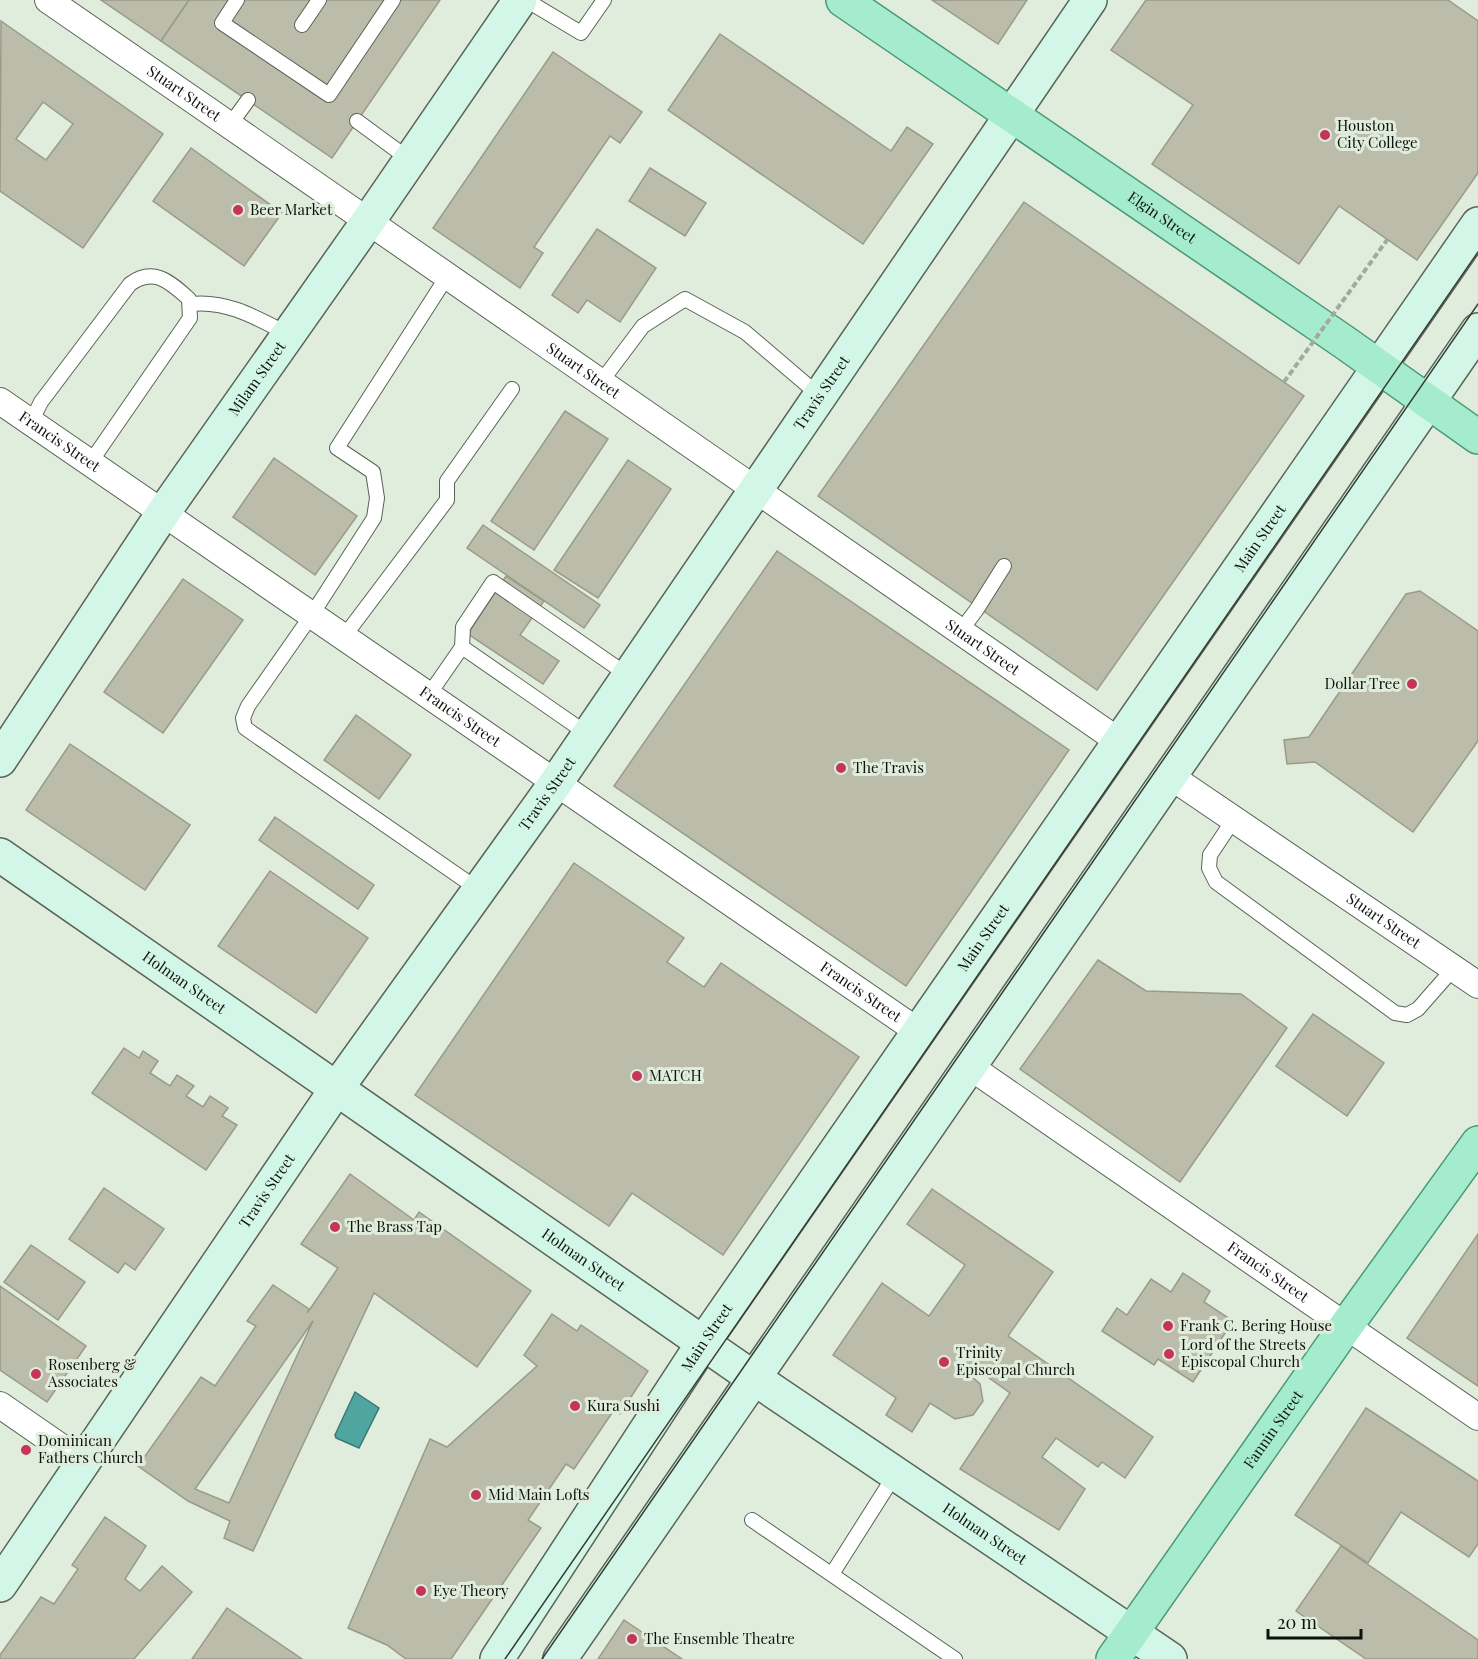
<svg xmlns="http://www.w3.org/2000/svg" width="1478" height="1659" viewBox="0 0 1478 1659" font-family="'Playfair Display',serif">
<rect width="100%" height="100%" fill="#e0eddc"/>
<!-- water -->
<path fill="#4fa59f" stroke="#3c7973" stroke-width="1.5" d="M355,1392L379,1408L359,1448L336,1438L335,1435Z"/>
<!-- building -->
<g fill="#bbbdaa" stroke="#999b89" stroke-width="1.5" fill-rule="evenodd">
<path d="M101,0H189L161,41Z"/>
<path d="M189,0H440L332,158L161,41Z"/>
<path d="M932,0H1027L998,44Z"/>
<path d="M1146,0H1448L1478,21V173L1417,260L1339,206L1299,264L1152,164L1193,105L1111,50Z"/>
<path d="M1,21L163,134L83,248L0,191ZM43,102L73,124L46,160L16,139Z"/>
<path d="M720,34L891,151L907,127L933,144L863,244L668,110Z"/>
<path d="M553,52L642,112L620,143L610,136L534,247L543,253L520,288L433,228Z"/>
<path d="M191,148L282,213L244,266L153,201Z"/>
<path d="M650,168L706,203L685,236L629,201Z"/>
<path d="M1024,202L1304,396L1097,690L818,496Z"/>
<path d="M597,229L656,268L620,322L587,300L578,313L552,295Z"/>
<path d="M565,411L608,439L534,550L491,521Z"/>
<path d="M274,458L357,516L315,575L233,517Z"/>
<path d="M628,460L671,489L598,598L554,570Z"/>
<path d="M483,525L600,605L584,628L467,548Z"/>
<path d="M777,551L1069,750L906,986L614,786Z"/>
<path d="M506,576L544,601L520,635L559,661L543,684L468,634Z"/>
<path d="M183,579L243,620L163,733L104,692Z"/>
<path d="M1420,591L1478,631V741L1413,832L1315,762L1287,764L1284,740L1309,737L1406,594Z"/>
<path d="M356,715L411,755L379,799L324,760Z"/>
<path d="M70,744L190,825L145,890L26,810Z"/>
<path d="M275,817L374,885L358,909L259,840Z"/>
<path d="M574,863L684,938L667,962L704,987L721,963L859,1057L723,1255L632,1193L609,1226L415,1095Z"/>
<path d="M270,871L368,938L316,1013L218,946Z"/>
<path d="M1098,960L1146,991L1241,994L1287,1028L1180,1182L1020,1069Z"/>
<path d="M1313,1014L1384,1063L1347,1116L1276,1066Z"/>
<path d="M124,1048L139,1058L143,1051L158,1061L150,1073L170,1086L177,1075L194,1086L186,1096L203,1107L210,1096L228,1108L222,1116L237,1125L206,1170L92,1093Z"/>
<path d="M350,1174L414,1220L419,1212L531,1291L477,1367L374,1293L253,1551L224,1538L230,1521L188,1501L138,1466L201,1377L215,1386L256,1326L247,1321L273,1285L309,1309L307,1313L310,1309L338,1268L301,1244ZM313,1321L229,1503L195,1489Z"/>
<path d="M104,1188L164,1229L135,1270L125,1263L118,1273L69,1239Z"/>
<path d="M932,1189L1053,1272L1008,1336L1153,1437L1125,1478L1102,1462L1098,1467L1056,1438L1042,1457L1085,1489L1059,1530L960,1469L1010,1393L975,1368L970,1375L980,1384L983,1401L973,1415L955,1419L930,1403L912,1432L886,1415L896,1398L833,1355L882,1283L929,1316L965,1265L907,1224Z"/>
<path d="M1478,1234V1386L1407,1338Z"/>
<path d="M31,1245L85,1282L58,1320L4,1282Z"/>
<path d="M1183,1273L1210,1291L1204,1302L1233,1321L1193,1382L1158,1359L1154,1365L1102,1331L1117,1308L1127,1315L1151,1279L1171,1292Z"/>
<path d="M0,1286L86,1346L47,1402L0,1370Z"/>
<path d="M552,1314L577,1331L581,1325L648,1371L620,1414L614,1410L574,1469L566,1464L528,1520L541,1528L451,1659H406L387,1645L348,1628L430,1439L447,1447L537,1366L524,1355Z"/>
<path d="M1366,1408L1478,1481V1544L1469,1557L1401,1512L1368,1563L1295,1515Z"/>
<path d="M105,1517L146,1546L125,1579L140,1591L162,1566L192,1592L134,1659H0V1655L41,1597L54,1604L78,1569L72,1565Z"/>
<path d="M1341,1546L1478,1640V1659H1366L1296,1611Z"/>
<path d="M227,1608L302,1659H192Z"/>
<path d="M624,1620L682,1659H598Z"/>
</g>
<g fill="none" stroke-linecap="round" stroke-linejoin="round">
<!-- lane casing -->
<g stroke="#596456" stroke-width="16">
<g id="lane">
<path d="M237,0L222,23L329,95L393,0"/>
<path d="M526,0L581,33L604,0"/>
<path d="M302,25L319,0"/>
<path d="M357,121L410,160"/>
<path d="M230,125L248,100"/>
<path d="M448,275L337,448L373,472L377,498L374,518L311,616L248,706L243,718L245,728L479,890"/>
<path d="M191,304C227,300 257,318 288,334"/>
<path d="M601,382L643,326L685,299L745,332L820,396"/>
<path d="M31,422L41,402L130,284C154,266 171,283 189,299L190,318L90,463"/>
<path d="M960,632L977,609L1004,566"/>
<path d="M343,638L447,500V481L512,389"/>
<path d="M462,647L463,627L493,582L629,676"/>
<path d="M428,696L462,647L589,735"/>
<path d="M1234,819L1210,855L1209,868L1216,882L1395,1013L1407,1015L1418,1009L1454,968"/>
<path d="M752,1520L955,1659"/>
<path d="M832,1574L896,1473"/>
</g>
</g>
<!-- street casing -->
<g stroke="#596456" stroke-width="28">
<g id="street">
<path id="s1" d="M48,0C406,246 761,496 1120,742"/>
<path id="s2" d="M0,401L919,1032"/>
<path id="s3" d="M1170,776L1478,985"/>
<path id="s4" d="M969,1066L1478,1417"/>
<path d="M0,1405L84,1463"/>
</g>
</g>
<!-- secondary casing -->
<g stroke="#596456" stroke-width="36">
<g id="secondary">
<path id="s5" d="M0,760L163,513L369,220L520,0"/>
<path id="s6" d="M0,855L742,1370L1170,1659"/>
<path id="s7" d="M0,1585L337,1088L555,784L1090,0"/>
<path id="s8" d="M497,1659L703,1343L1478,224"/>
<path d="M560,1659L1478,330"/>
</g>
</g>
<!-- primary casing -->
<g stroke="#499876" stroke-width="36">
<g id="primary">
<path id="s9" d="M843,0L1344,342L1478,437"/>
<path id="s10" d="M1113,1659L1346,1326L1478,1143"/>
</g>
</g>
<!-- lane -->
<use href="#lane" stroke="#fff" stroke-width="14"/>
<!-- street -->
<use href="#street" stroke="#fff" stroke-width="26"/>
<!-- secondary -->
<use href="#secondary" stroke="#d2f6e7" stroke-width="33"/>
<!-- primary -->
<use href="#primary" stroke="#a5ecce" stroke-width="33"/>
<!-- tram -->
<g stroke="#373d35" stroke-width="1.5">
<path d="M505,1659L1478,252"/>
<path d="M542,1659L1478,304"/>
</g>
<!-- path-bridge -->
<path stroke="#a0aa9d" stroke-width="4" stroke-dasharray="6 3" stroke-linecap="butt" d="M1284,382L1387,240"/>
</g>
<!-- markers -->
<g fill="#c5355a" stroke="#e0eddc" stroke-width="2">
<circle cx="1325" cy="135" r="6"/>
<circle cx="238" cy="210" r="6"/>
<circle cx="1412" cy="684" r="6"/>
<circle cx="841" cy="768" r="6"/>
<circle cx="637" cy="1076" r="6"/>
<circle cx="335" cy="1227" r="6"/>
<circle cx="1168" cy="1326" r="6"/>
<circle cx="1169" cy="1354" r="6"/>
<circle cx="944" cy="1362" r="6"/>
<circle cx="36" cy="1374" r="6"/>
<circle cx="575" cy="1406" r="6"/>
<circle cx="26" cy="1450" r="6"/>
<circle cx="476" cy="1495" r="6"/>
<circle cx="421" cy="1591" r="6"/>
<circle cx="632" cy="1639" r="6"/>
</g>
<g text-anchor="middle" stroke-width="6" stroke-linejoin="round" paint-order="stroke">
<!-- street labels -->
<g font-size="15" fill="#0e120d" stroke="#e0eddc">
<text dy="5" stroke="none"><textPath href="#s1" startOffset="165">Stuart Street</textPath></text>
<text dy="5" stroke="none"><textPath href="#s9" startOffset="386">Elgin Street</textPath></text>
<text dy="5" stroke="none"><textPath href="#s1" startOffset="651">Stuart Street</textPath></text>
<text dy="5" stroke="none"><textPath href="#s5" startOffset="460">Milam Street</textPath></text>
<text dy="5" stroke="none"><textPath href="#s7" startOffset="1448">Travis Street</textPath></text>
<text dy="5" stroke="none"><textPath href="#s2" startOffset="72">Francis Street</textPath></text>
<text dy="5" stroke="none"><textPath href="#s8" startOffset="1356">Main Street</textPath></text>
<text dy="5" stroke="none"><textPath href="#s1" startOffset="1137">Stuart Street</textPath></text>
<text dy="5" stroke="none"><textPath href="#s2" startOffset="558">Francis Street</textPath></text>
<text dy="5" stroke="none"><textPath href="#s7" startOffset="962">Travis Street</textPath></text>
<text dy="5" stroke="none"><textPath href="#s3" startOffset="258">Stuart Street</textPath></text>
<text dy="5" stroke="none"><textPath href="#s8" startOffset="870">Main Street</textPath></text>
<text dy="5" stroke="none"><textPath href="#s6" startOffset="224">Holman Street</textPath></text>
<text dy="5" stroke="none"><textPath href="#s2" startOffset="1044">Francis Street</textPath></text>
<text dy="5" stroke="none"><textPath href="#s7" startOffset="476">Travis Street</textPath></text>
<text dy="5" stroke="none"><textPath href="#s6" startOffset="710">Holman Street</textPath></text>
<text dy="5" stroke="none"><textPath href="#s4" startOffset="363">Francis Street</textPath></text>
<text dy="5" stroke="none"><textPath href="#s8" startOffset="384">Main Street</textPath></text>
<text dy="5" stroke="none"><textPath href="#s10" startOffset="280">Fannin Street</textPath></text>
<text dy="5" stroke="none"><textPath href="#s6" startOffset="1196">Holman Street</textPath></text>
</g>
<!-- poi labels -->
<g font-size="15" fill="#0e120d" stroke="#e0eddc" text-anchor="start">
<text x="1337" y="131">Houston<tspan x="1337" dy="17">City College</tspan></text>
<text x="250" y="215">Beer Market</text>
<text x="1400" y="689" text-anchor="end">Dollar Tree</text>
<text x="853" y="773">The Travis</text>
<text x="649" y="1081">MATCH</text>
<text x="347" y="1232">The Brass Tap</text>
<text x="1180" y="1331">Frank C. Bering House</text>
<text x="1181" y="1350">Lord of the Streets<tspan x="1181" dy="17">Episcopal Church</tspan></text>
<text x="956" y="1358">Trinity<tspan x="956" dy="17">Episcopal Church</tspan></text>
<text x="48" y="1370">Rosenberg &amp;<tspan x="48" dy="17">Associates</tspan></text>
<text x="587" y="1411">Kura Sushi</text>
<text x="38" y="1446">Dominican<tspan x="38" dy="17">Fathers Church</tspan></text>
<text x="488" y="1500">Mid Main Lofts</text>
<text x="433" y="1596">Eye Theory</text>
<text x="644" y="1644">The Ensemble Theatre</text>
</g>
</g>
<!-- scale -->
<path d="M1268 1629v9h93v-9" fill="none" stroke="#0e120d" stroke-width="3"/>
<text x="1277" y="1629" font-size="18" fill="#0e120d" stroke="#e0eddc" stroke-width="4.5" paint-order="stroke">20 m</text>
</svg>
